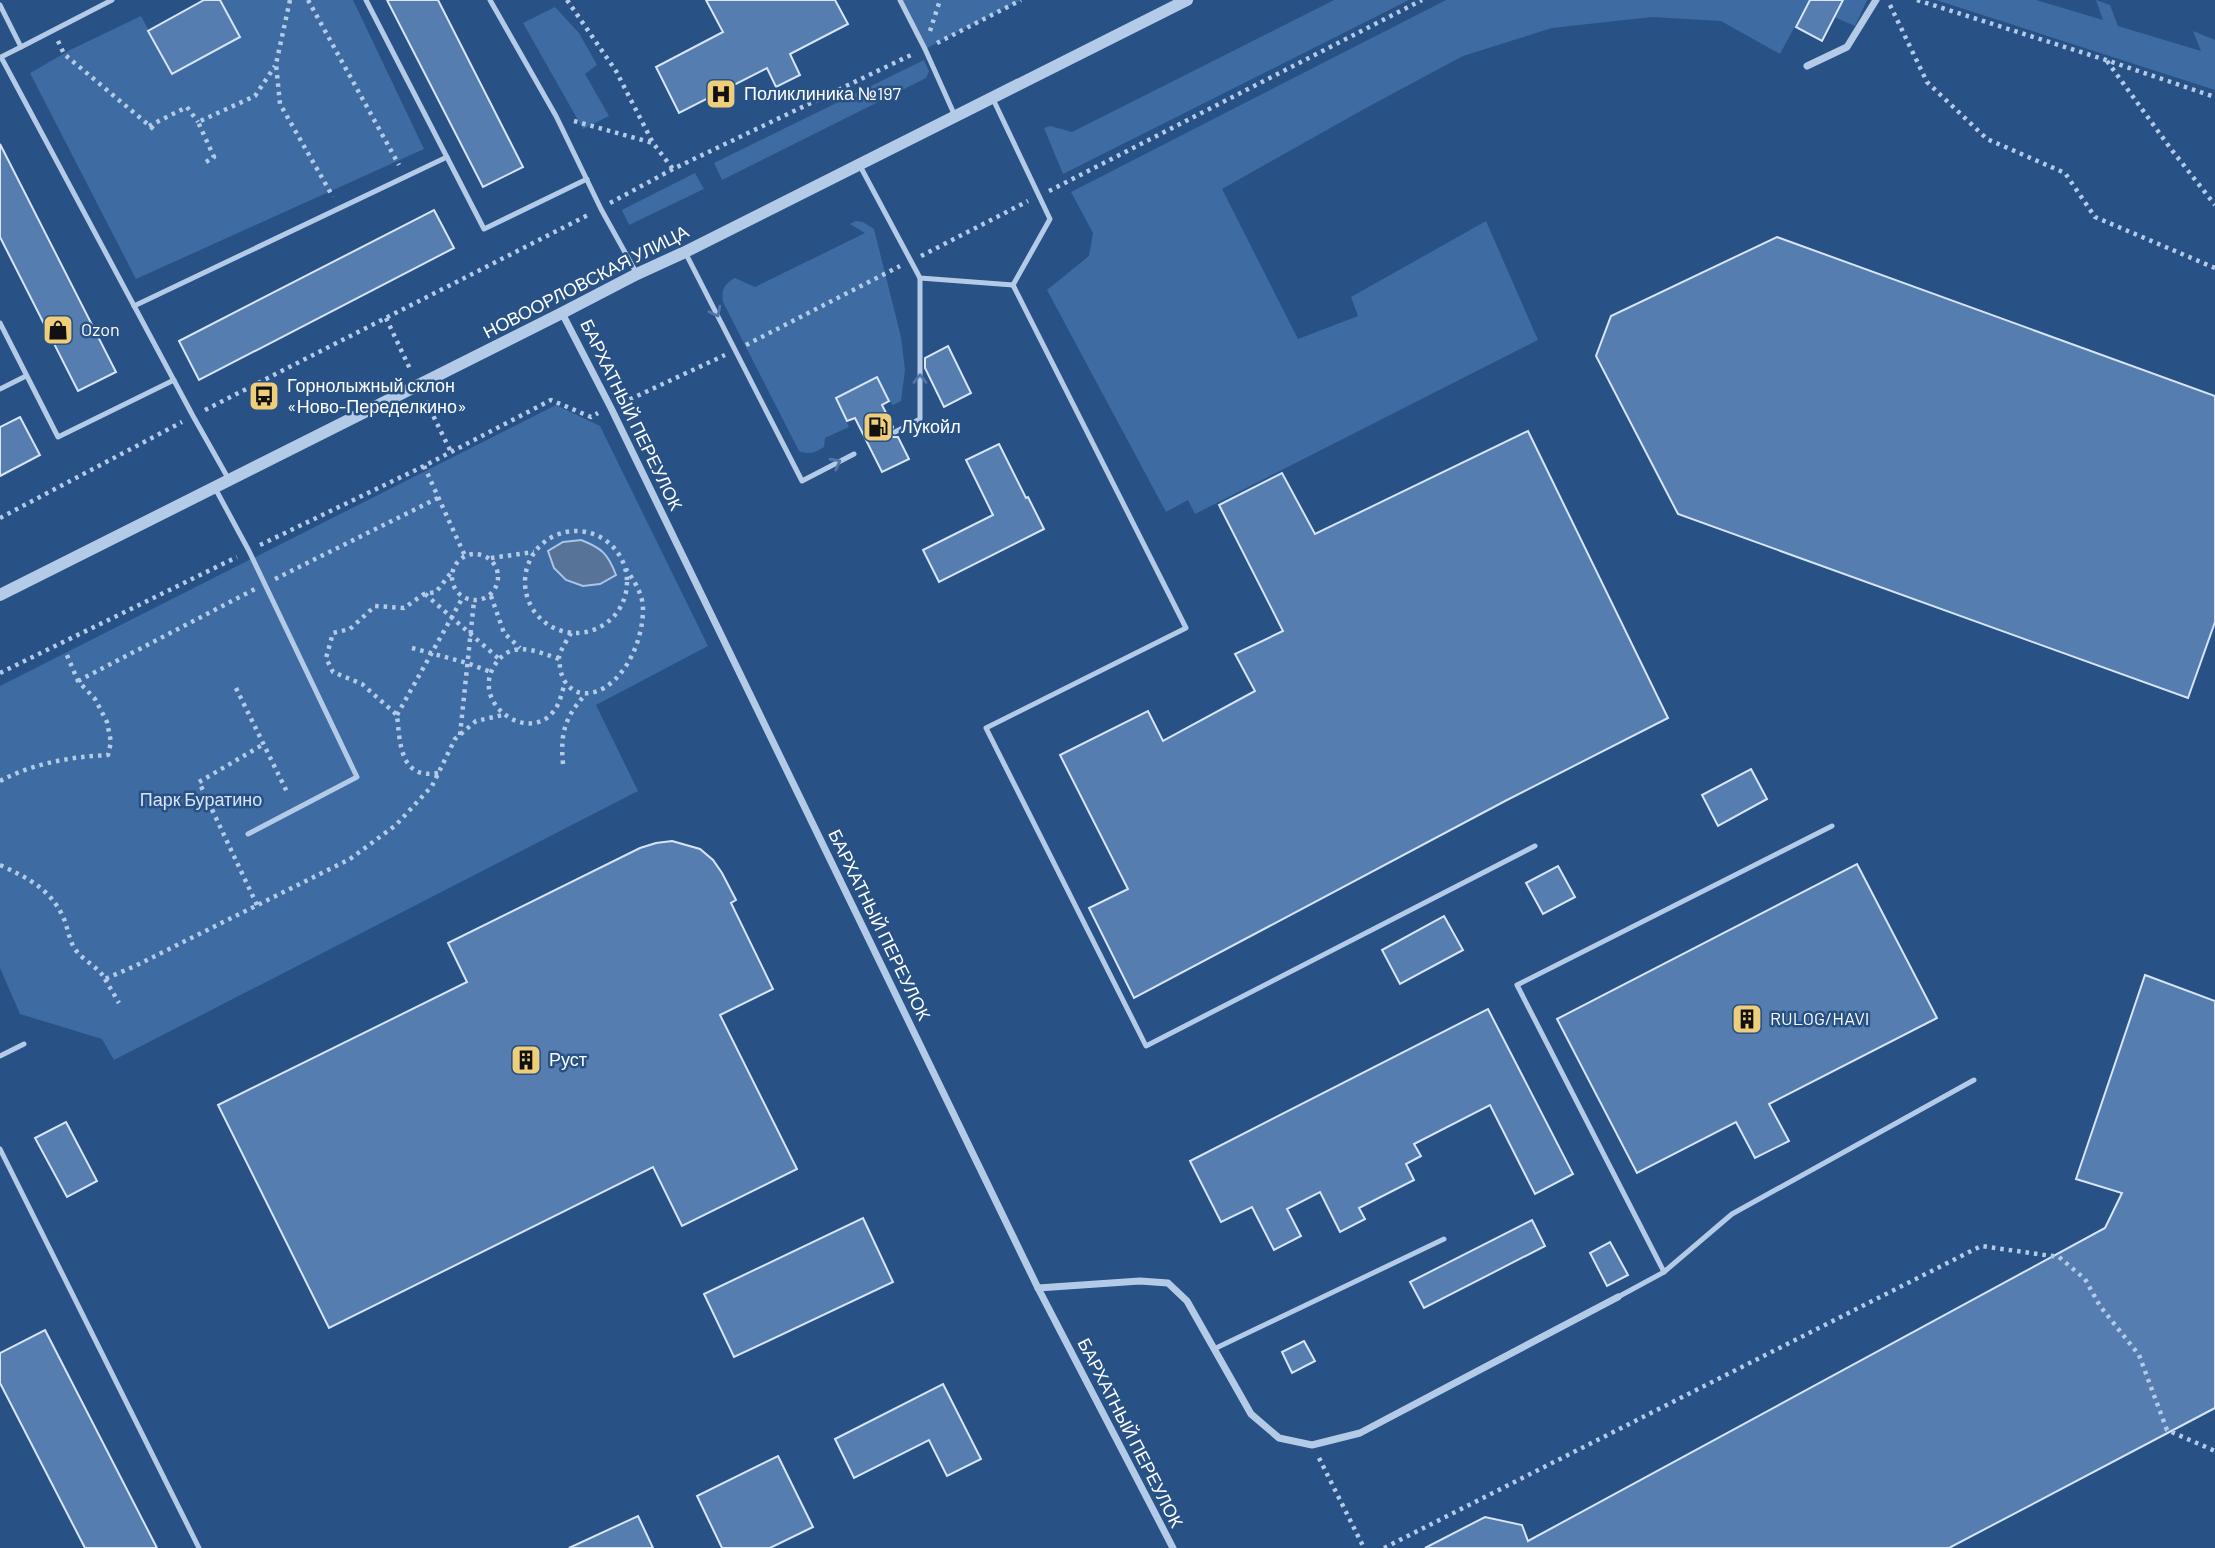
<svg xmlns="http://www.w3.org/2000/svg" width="2215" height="1548" viewBox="0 0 2215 1548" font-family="Barlow,sans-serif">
<rect width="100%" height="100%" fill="#285186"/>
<!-- green -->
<g fill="#3d6ba2">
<path d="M220,0H353L424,149L136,279L30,73L70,50L141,16L172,74L240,37Z"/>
<path d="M900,0H1021L925,49Z"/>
<path d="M1334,0H1409L1063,174L1044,128L1050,126L1072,132Z"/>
<path d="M1446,0H1809L1780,54L1721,21L1652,17L1552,28L1463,56L1364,109L1222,189L1298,339L1358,316L1351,297L1486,221L1538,340L1195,514L1188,500L1166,512L1047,290L1089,256L1093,233L1071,192Z"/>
<path d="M1833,0H1867L1855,26L1834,17L1841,4Z"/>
<path d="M1936,0H2036L2103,20L2096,0L2110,5L2118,26L2201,51L2193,31L2215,40V90Z"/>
<path d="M555,7L579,33L597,65L585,74L609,116L583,129L523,23Z"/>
<path d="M924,60L929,71L926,78L722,180L714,163Z"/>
<path d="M695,173L704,189L629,225L622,210Z"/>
<path d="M856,221L863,222L874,229L901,337L905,370L901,401L893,405L889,401L877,378L836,397L849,427L825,438L824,447C815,453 809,455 799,451L723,302C721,290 724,284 735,278L755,287L865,233L850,224Z"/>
<path d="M556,405L600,426L708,646L596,705L638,791L114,1060L102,1039L20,1014L0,968V686Z"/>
</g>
<!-- water -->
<path fill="#577398" stroke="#a9c6e8" stroke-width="2" d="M581,540C602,548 608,554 616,575L600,584L583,586L566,580L554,568L548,551L563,542Z"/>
<!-- building -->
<g fill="#557daf" stroke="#d7e5f6" stroke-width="2">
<path d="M204,0H220L240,37L172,74L148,31Z"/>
<path d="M387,0H438L523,167L483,187Z"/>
<path d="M706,0H835L848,24L790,54L800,75L776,87L767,68L679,113L656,67L723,32Z"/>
<path d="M1810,0H1843L1822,41L1796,27Z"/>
<path d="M0,144L116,372L78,391L0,237Z"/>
<path d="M434,210L454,248L199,380L179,341Z"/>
<path d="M1777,237L2215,396V622L2188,698L1678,514L1596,356L1611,316Z"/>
<path d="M948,346L971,393L944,407L925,368V358Z"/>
<path d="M877,377L889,401L882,405L893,427L890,434L893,437H898L909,459L882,472L855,418L847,421L836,398Z"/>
<path d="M20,417L40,455L0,476V427Z"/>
<path d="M1528,431L1668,718L1507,800L1134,998L1089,908L1128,889L1060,755L1148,711L1163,741L1255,691L1235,654L1283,631L1219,505L1282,473L1315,534Z"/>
<path d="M999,444L1026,498L1028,497L1044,529L939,582L923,550L993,515L966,460Z"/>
<path d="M1751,769L1767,799L1718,826L1702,795Z"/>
<path d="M672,841L700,849L713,860L722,873L736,900L731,903L773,989L720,1015L797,1169L682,1226L653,1167L329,1328L218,1105L467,982L448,943L640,848L656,843Z"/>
<path d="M1857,864L1937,1018L1769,1104L1789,1141L1755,1158L1736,1122L1637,1173L1557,1019Z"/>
<path d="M1558,866L1575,897L1543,914L1526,883Z"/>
<path d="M1444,916L1463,950L1400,984L1382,950Z"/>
<path d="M2145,975L2215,1001V1408L1949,1548H1425L1485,1517L1522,1525L1528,1541L2105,1228L2122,1193L2076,1179Z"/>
<path d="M1488,1009L1573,1174L1535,1194L1490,1105L1414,1144L1421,1156L1406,1164L1414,1180L1359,1208L1365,1219L1340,1232L1320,1192L1287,1209L1301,1236L1274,1250L1252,1207L1221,1222L1190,1161Z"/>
<path d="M66,1122L97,1181L67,1197L35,1138Z"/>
<path d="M863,1218L893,1282L734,1357L704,1294Z"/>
<path d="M1532,1220L1545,1246L1424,1308L1410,1282Z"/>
<path d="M1610,1242L1628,1275L1607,1286L1590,1253Z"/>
<path d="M45,1330L157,1548H85L0,1383V1353Z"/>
<path d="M1304,1341L1315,1361L1292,1373L1282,1352Z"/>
<path d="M943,1384L981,1459L947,1476L929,1440L854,1478L835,1439Z"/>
<path d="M778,1456L813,1527L770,1548H722L697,1496Z"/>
<path d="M638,1516L653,1548H569Z"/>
</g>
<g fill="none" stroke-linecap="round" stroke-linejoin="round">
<!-- path -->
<g stroke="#b4cbe8" stroke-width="4.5" stroke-dasharray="3.5 5" stroke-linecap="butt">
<path d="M290,0L276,64L280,104L333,197"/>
<path d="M308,0L399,165"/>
<path d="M567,0L616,71L653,143"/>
<path d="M1917,0L2106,60L2215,97"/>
<path d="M1890,5L1927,82L1987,139L2065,173L2095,217L2215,268"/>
<path d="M930,31L940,0"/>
<path d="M58,41L64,54L157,132"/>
<path d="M937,43L1021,0"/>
<path d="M2107,61L2171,149L2215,205"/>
<path d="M574,121L653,143L673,169"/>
<path d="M149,126L187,107L198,122"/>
<path d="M206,162L214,157L198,122L255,96L275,66"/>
<path d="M1049,191L1422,0"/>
<path d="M610,203L673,169L913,54"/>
<path d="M921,256L1028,201"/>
<path d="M386,318L411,371"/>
<path d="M746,345L900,266"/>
<path d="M426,401L451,452"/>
<path d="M622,403L725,355"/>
<path d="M205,410L590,214"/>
<path d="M424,466L465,556"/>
<path d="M0,518L182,422"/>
<circle cx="576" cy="582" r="51"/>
<path d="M260,545L424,466L551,400L591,417L598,413"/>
<circle cx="475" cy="577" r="23"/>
<path d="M491,558L534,552"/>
<path d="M275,579L438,498"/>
<path d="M425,594L498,658"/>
<path d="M491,596L504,633L520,648"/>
<path d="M571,633C567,640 561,649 559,657C559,660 560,665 560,668C564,691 583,700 604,688C629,673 643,637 643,609C643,594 634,581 626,569"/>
<path d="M412,648L467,663L491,672"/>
<path d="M559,659C534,650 509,639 493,668C473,705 528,743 553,712C560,704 562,692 565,682"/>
<path d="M0,673L237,557"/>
<path d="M78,681L255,589"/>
<path d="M236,688L288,794"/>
<path d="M397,715L463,597"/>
<path d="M460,735L474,601"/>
<path d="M563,764C560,733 565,717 585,695"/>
<path d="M438,773C400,780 400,743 397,715L362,684L333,672L326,658L333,633L350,629L375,606L404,608L424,594L436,592L453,570"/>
<path d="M0,781C34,763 70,757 108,755L111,742L107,722L95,699L78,681L66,653"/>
<path d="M0,865C28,878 51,889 64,919C68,929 69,940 75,949C84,962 98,966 105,979L135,966L350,859L396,825L432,786L455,739L476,721L503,715"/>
<path d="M257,905L199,782L264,744"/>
<path d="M105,979L119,1003"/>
<path d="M1319,1458L1364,1548"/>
<path d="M1384,1548L1981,1246L2059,1257L2085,1279L2100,1306L2139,1355L2167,1430L2215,1451"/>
</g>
<!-- service -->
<g stroke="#b4cbe8" stroke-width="5">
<path d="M366,0L484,229L587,179"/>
<path d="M490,0L556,116L601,209L637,274"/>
<path d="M900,0L925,49L955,116"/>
<path d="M0,5L21,47L1,57L193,416L228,478"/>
<path d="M21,47L112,0"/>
<path d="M859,164L920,278L1013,285L1050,219L992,97"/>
<path d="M685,252L802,481L854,454"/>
<path d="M1013,285L1186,628L986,728L1146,1046L1535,846"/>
<path d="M134,306L447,157"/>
<path d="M0,323L58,437L174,380"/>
<path d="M0,389L26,376"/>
<path d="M895,432L920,419V278"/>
<path d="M215,488L249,551L357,777L248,834"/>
<path d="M0,1056L24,1044"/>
<path d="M0,1149L199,1548"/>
<path d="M1664,1272L1517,985L1832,826"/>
<path d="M1618,1297L1664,1272L1732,1214L1974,1080"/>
<path d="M1214,1349L1444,1239"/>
</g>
<!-- minor -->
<g stroke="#b4cbe8" stroke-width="7">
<path d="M1807,66L1847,47L1876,0"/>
<path d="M562,313L611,408L1038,1288L1173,1548"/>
<path d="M1038,1288L1140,1281L1168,1283L1187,1301L1251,1414L1279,1438L1312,1445L1360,1433L1618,1297"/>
</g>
<!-- tertiary -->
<path stroke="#b4cbe8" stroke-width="12" d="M0,595L562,313L637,274L685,252L1187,0"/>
</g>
<!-- one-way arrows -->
<defs><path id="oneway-chevron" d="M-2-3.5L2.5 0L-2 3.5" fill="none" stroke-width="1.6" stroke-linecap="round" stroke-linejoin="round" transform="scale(1.75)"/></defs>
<g stroke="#5276a3">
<use href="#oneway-chevron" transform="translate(716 312) rotate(63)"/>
<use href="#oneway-chevron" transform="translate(920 379) rotate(-90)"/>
<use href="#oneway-chevron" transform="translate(836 463) rotate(-28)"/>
</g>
<!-- icons -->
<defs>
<g id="hospital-square" transform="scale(1.575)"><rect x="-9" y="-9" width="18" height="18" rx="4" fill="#efce7a" stroke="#285186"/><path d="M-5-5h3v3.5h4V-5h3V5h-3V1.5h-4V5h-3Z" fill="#111"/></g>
<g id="shop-square" transform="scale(1.575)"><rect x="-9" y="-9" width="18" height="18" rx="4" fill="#efce7a" stroke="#285186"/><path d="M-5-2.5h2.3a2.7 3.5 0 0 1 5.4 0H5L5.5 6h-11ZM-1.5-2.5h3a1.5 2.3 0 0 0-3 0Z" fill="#111"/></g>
<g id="bus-square" transform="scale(1.575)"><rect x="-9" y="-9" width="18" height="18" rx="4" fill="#efce7a" stroke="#285186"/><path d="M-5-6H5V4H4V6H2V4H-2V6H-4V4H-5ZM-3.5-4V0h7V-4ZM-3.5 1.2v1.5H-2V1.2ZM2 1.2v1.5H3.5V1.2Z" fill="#111"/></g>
<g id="fuel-square" transform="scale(1.575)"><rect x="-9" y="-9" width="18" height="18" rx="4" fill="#efce7a" stroke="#285186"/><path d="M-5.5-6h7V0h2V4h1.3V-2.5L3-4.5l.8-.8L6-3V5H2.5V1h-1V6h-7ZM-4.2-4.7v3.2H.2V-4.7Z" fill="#111"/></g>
<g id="building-square" transform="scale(1.575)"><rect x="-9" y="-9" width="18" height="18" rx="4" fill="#efce7a" stroke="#285186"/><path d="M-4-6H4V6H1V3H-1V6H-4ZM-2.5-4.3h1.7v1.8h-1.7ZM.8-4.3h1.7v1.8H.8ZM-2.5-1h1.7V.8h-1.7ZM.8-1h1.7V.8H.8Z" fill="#111"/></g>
</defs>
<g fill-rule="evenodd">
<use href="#hospital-square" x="721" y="94"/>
<use href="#shop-square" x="58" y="330"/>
<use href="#bus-square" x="264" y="396"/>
<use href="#fuel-square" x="878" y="427"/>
<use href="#building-square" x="1747" y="1019"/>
<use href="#building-square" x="526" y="1060"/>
</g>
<g text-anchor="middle" stroke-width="5" stroke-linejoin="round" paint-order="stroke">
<!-- poi labels -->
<g font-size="18" fill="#fff" stroke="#285186" text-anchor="start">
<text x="744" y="100">Поликлиника №197</text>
<text x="81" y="336">Ozon</text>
<text x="287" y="392">Горнолыжный склон<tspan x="287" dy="21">«Ново-Переделкино»</tspan></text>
<text x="901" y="433">Лукойл</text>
<text x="1770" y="1025">RULOG/HAVI</text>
<text x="549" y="1066">Руст</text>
</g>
<!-- street labels -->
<g font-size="18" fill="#fff" stroke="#285186">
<text transform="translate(586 282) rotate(-27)" y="6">НОВООРЛОВСКАЯ УЛИЦА</text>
<text transform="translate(631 415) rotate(64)" y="6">БАРХАТНЫЙ ПЕРЕУЛОК</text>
<text transform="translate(879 925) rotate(64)" y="6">БАРХАТНЫЙ ПЕРЕУЛОК</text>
<text transform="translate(1130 1433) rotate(63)" y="6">БАРХАТНЫЙ ПЕРЕУЛОК</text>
</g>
<!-- park labels -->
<g font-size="18" fill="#d7e5f6" stroke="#285186">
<text x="201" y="806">Парк Буратино</text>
</g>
</g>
</svg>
